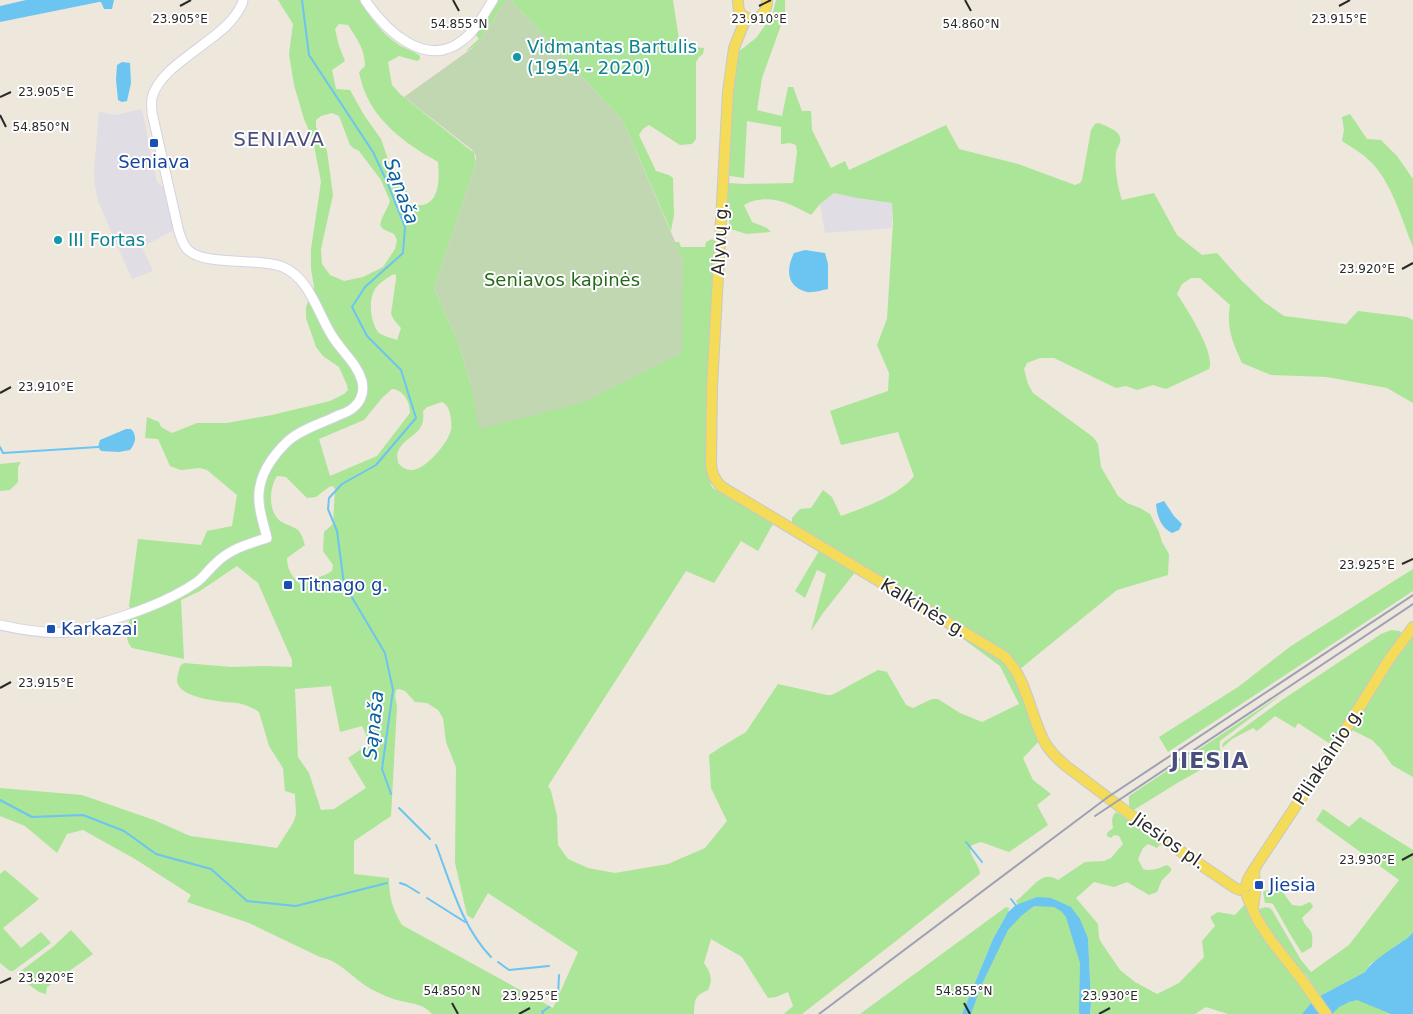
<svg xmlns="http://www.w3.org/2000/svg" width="1413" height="1014" viewBox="0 0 1413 1014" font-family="'DejaVu Sans',sans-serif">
<rect width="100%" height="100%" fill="#ede7dc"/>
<!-- industrial -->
<g fill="#e0dde5">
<path d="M142,109L157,182L165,188L174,230L142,247L153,271L132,279L98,201L95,185L94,171L99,112L116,115Z"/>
<path d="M834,193L857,198L892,203V228L825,233L820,204Z"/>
</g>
<!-- green -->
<g fill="#abe597" fill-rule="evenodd">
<path d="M278,0H360C370,17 382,34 399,45C406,49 414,51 420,56V59L417,61L399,56L388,62L392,85L400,94L474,153L476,163L434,288L459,345L471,385L683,260L675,242H679L681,247H705L706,242L712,239L715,241L709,478C712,491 714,488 723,493L773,524L758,551L741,541L714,583L686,571L548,786L551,791L557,816L558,845L568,859L588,868L615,873L668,864L705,848L727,821L711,788L709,755L721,747L746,732L778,684L827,695H832L878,670L887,672L906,705L913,708L932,699H938L960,713L982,722L1019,704L1000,666L947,627L1006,662L1013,670L1040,740L1023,758L1033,780L1051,794L1037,805L1048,825L1009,852L981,842L972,845L970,850C972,858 980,867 980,874L896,941L802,1014H784L793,1006L788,992L776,997L768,998L742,957L711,939L704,963C711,973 713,979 708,990C694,996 695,999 694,1014H432C424,1004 413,1004 401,1001C392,999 383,995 375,991C355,982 342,961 320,957L249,923L187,902L191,895L135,859L83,830L67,834L57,853L25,826L0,816V788L82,795L154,820L190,836L277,848L293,823L296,815L295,794L285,791L283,768L269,746L259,712C253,708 245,704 237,703C224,702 179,699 177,681C177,677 179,670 180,666L184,663L231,667L265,666L292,667V660L258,583L237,566L200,591L181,600L184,659L132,648C122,638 129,621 133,609L130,608L129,606L138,539L201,545L207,531L232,526L237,495L207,470L200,468L181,470L170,466L158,439L145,438L147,417L159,422L161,427L172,433L197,423H227L272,415L330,401L344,394L348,390L347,385L339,367L323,356L316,347L306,318V307L314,287L311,269V249L321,182L313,140L304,119L294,85L289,54L293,24ZM339,24L348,25C357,39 365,49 365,66L359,72C366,108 388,130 418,150C424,155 431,157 438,162C440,183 439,212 410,204L405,185L390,165L381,139L364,115L350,90L336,89L332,70L345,61L339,46L335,29ZM332,113L339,116L350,145L353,148L359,151L381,180L390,201C387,210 382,216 380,225L383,229L394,234L397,240L395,249L383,267L363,277L344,281L330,275L322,264L321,249L333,195L327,151L316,127V120L321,116ZM394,274L396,275V279L391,314L394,320L401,328L397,340C392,338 383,336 379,333C371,324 368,302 374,291C377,284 387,278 394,274ZM392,389C404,390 410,402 410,413L377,456L330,476L319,439L364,420L382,398ZM442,402C449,406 450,412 451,419C451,423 452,427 451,430C448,443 425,471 411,470C405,470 402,467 398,463C398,460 397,457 397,455C401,435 427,437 423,411L427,407ZM277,476L286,477L307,498L316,497L329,487L333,486L335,489L333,524L324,532L323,551L333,565L332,571C322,578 311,578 300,584C292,577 287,569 287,558L305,545C303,540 302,534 298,530C293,526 286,525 280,521C268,511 269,488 277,476ZM331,686L340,732L362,726L370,743L348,758L366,788L334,809L321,810L309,773L298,757L295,689ZM399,689L405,691L415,702L427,703L438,710L443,718L446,742L456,767L455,863L467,915L473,919L488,893L578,952L553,1008L402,925C392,908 389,897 389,878L354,874V841L391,816L397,706L395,696L396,690Z"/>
<path d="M497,0H506L478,44L467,51V50L479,39L476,35Z"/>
<path d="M511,0H673L680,46L704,48L703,54L699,57L696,62V139L692,144L680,145L649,125L643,129L639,135L656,171L669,175L673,178L674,215L671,231L623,121Z"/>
<path d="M776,0H785V14L762,78L757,110L782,116L788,87H793L802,111H811L812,130L831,168L845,161L849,170L946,125L959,149L1018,164L1075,185L1080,183L1082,180L1091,130L1095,124L1099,123C1105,126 1116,129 1119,135C1123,142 1117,146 1116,153C1114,165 1118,189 1122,200L1154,193L1177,235L1202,255L1217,253L1241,280L1264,302L1284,316L1346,324L1358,311L1407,317L1413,320V403L1387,388L1327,377L1271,375L1242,363C1233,343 1226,328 1230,305L1200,278H1191L1182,284L1177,294C1186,308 1216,353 1209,369L1166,389L1153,385L1137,390L1126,386L1116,388L1054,358H1040L1027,363L1024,369L1028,384L1033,393L1093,437L1098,444L1101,467L1118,496L1127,503L1140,508L1150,514L1159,532L1162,542L1169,554L1168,575L1117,590L1020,669L794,525L792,522V518L800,509L811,508L823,490L832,497L841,516C863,508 900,495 914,476L898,432L841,445L830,411L888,391L889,373L877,345L887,319L893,223L892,203L857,198L834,193L820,204L811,215C790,203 767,192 744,205L752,222L767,228L771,232L747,234L730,229L727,189L729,183L744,184L793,183L797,152L796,145L790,143L781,144V127L747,121L744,178L730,176L728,174L732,91L738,52L756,38L772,16Z"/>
<path d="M1350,114L1367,139L1381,140L1397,156L1413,179V247C1402,220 1393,187 1374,165C1365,155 1353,148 1342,141L1344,130L1342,117Z"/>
<path d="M21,462L18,467V482L10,490L0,491V464Z"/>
<path d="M819,551L856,571L823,613L811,631L826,574L817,570L805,598L795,591Z"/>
<path d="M1413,569V591L1168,752L1159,737L1238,687L1291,646Z"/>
<path d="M1391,630L1400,631L1402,635L1332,745L1298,723L1295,728L1275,716L1257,731L1253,728L1232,739L1222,748L1223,743L1282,700L1381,634Z"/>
<path d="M1413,633V777L1392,765L1381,749L1372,740L1350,729L1393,659Z"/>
<path d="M1285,692L1220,741C1219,747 1221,753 1220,759L1179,782L1132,811C1128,806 1129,802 1129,796Z"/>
<path d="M1323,809L1349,827L1360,817L1413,850V932L1408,939L1399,943L1386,954L1370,964L1365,972L1320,996L1307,976L1290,958L1259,917L1258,910C1263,907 1268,906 1272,910L1301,960L1311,972L1349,945L1399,880L1316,820Z"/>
<path d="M1116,812L1163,841L1157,848L1148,844L1143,848L1138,859L1143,869C1151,872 1159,868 1167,865L1171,868V871L1162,880L1157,892L1149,895L1127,882L1114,887L1094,882L1076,898L1098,924L1099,938L1101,942L1120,970L1135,982L1157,994L1179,983L1204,957L1202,941L1215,926L1210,917L1218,912L1235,915L1245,904L1262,935L1312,1002L1302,1014H1228L1206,1007L1195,1014H1090L1091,1002L1088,938L1080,919L1037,897L1018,905L1016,901C1025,895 1036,879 1046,877C1050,876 1055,878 1058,880L1085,862L1104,861L1111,858L1123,844L1119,836L1114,835L1111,838L1107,836V833L1113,828C1112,822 1111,816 1116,812Z"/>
<path d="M5,870L39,899L3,928L21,948L41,932L51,943L13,971H10L0,963V874Z"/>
<path d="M1271,889L1282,891L1292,905L1301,906L1310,902L1313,906C1312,910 1305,914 1302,918C1308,933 1314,926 1312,947L1302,953L1290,934L1273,904L1270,903H1265L1263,892Z"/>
<path d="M1034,903L1065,908L1081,935L1083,1014H966L1009,919Z"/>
<path d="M1006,907L1009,908L1008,912L993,939L962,1014H860Z"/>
<path d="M71,930L93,954L47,987L46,994L39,992L18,977L17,974L54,946Z"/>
<path d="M1345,993L1391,1013V1014H1314Z"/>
</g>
<!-- cemetery -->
<path fill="#c1d7b2" d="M506,0H511L623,121L683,260L682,353L582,403L479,429L471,385L459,345L434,288L476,163V156L471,149L404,97L478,44Z"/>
<!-- water -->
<g fill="#6cc4f1">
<path d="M26,0H114L112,9H104L101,2H99L0,22V6Z"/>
<path d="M122,62L130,63L131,83L127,101L122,102L118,100L116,80L117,65Z"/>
<path d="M805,250L825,253L828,264V289C822,290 813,293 807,292C786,287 786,269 794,253Z"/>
<path d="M126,429H131C137,435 136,443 130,450L119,452L101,451L98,447L100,440Z"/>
<path d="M1164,501L1174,516L1182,524L1179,530L1172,533C1161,528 1157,516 1156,504Z"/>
<path d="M1037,897L1051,898L1071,907L1080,919L1088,938L1091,1002L1090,1014H1080L1079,1012L1080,963L1066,917L1061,911L1054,907L1034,906L1021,916L1008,930L981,986L971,1014H962L993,939L1008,912L1016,905Z"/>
<path d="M1413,932V1014H1391L1357,1000L1349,1002L1339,1007L1332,1014H1302L1312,1002L1320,996L1365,972C1372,961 1386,953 1397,945C1405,939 1406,941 1413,932Z"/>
</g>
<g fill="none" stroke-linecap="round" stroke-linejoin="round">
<!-- stream -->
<g stroke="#6cc4f1" stroke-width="2">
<path d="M302,0L309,55L373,152L387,182L405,227L403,253L365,287L352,307L367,336L401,370L416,418L376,465L342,484L329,498L328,509L337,531L344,584L385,653L393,690L382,769L391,794"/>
<path d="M0,447L3,453L98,447"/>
<path d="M0,800L32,817L83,815L124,831L156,854L211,869L247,901L296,906L387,883"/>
<path d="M399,808L430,839"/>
<path d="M966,842L982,862"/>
<path d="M436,845C451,884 462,927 491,957"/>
<path d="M400,883L406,885L419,893"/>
<path d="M427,898L465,922"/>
<path d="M1011,899L1017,907"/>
<path d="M498,962L509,970L549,966"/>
<path d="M558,996L559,975"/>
<path d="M543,1014L542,1012L549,1007"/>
</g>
<!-- secondary casing -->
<g stroke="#d1d3e3" stroke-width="11">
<g id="secondary">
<path d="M365,0C385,30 426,70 463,40C476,30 484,14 493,0"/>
<path d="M0,625C22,630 46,634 69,632C78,632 89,627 98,624C132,614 168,602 197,582C204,577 209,569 216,563C230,549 248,544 267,538C263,521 256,503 260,486C263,469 276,452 288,441C301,429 323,423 339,415C345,413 351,411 355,406C362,400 364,390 362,381C357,363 340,350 331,334C317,311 309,278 283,267C258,257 204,267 187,249C182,243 180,236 178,228L152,113C152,108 151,103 152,98C159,66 214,44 234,17C238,11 242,7 243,0"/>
</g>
</g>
<!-- primary casing -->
<g stroke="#c8c8c8" stroke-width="12">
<g id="primary">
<path d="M738,0C738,4 738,9 740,12C745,21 759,21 764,12C766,9 767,4 767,0"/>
<path d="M746,18L734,48L728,92L712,387L711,462C711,472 714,480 722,487L1004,656C1026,677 1030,713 1043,739C1048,750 1057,758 1066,766L1164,840L1235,888L1240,890"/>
<path d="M1246,886L1248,879L1258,863L1331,753L1388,661L1413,627"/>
<path d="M1247,896L1257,919L1270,939L1302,980L1326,1014"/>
<path d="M1253,909L1255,893L1254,869"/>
</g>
</g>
<!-- secondary -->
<use href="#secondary" stroke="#fff" stroke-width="9"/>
<!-- primary -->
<use href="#primary" stroke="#f4dc59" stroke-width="10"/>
<!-- rail -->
<g stroke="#9ea0b5" stroke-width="2">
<path d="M1095,816L1413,604"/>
<path d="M819,1014L1108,797L1413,595"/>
</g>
</g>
<!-- ticks -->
<path fill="none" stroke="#2a2a2a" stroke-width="2" d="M453,0L459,11M965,0L971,11M180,6L191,0M759,6L771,0M1339,6L1350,0M0,97L11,92M0,115L6,127M1402,269L1413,263M0,393L11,387M1402,564L1413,559M0,688L11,682M1402,860L1413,854M0,983L11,978M452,1003L458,1014M964,1003L970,1014M519,1014L530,1008M1099,1014L1110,1008"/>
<!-- markers -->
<g fill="#0f9aa8" stroke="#fff" stroke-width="2">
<circle cx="517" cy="57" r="5"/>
<circle cx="58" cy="240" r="5"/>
</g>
<g fill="#1a4fb4" stroke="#fff" stroke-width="2">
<rect x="149" y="138" width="10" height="10" rx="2.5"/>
<rect x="283" y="580" width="10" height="10" rx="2.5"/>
<rect x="46" y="624" width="10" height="10" rx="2.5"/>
<rect x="1254" y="880" width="10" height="10" rx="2.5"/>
</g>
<g text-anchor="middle" stroke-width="4" stroke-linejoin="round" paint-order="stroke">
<!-- culture labels -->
<g font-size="18" fill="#0d838f" stroke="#fff" text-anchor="start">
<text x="527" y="53">Vidmantas Bartulis<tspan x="527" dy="21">(1954 - 2020)</tspan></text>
<text x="68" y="246">III Fortas</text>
</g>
<!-- transit labels -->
<g font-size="18" fill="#164399" stroke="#fff" text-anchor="start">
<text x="154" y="168" text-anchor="middle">Seniava</text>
<text x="298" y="591">Titnago g.</text>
<text x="61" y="635">Karkazai</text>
<text x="1269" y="891">Jiesia</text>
</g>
<!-- street labels -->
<g font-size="18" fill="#2a2a2a" stroke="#fff">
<text transform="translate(720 239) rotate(-87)" y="6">Alyvų g.</text>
<text transform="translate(924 608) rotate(31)" y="6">Kalkinės g.</text>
<text transform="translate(1328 756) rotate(-57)" y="6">Piliakalnio g.</text>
<text transform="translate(1169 841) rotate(35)" y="6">Jiesios pl.</text>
</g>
<!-- park labels -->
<g font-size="18" fill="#236918" stroke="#fff">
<text x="562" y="286">Seniavos kapinės</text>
</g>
<!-- water labels -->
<g font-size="19" font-style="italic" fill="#0a609e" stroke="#fff">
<text transform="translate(402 191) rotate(70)" y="7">Sąnaša</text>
<text transform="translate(373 725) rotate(-84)" y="7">Sąnaša</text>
</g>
<!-- quarter labels -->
<g font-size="20" letter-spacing="1" fill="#494e7c" stroke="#fff">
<text x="279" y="146">SENIAVA</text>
</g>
<!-- district labels -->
<g font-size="22" font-weight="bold" letter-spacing="1" fill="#494e7c" stroke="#fff">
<text x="1210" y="768">JIESIA</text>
</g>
</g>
<g font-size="12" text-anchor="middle" fill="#2a2a2a" stroke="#fff" stroke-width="4" stroke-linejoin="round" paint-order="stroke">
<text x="180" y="23">23.905°E</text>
<text x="1339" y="23">23.915°E</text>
<text x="759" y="23">23.910°E</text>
<text x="459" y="28">54.855°N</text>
<text x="971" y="28">54.860°N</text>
<text x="46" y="96">23.905°E</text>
<text x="41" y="131">54.850°N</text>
<text x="1367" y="273">23.920°E</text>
<text x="46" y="391">23.910°E</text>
<text x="1367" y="569">23.925°E</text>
<text x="46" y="687">23.915°E</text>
<text x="1367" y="864">23.930°E</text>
<text x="46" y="982">23.920°E</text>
<text x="452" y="995">54.850°N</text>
<text x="964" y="995">54.855°N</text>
<text x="530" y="1000">23.925°E</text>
<text x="1110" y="1000">23.930°E</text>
</g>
</svg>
